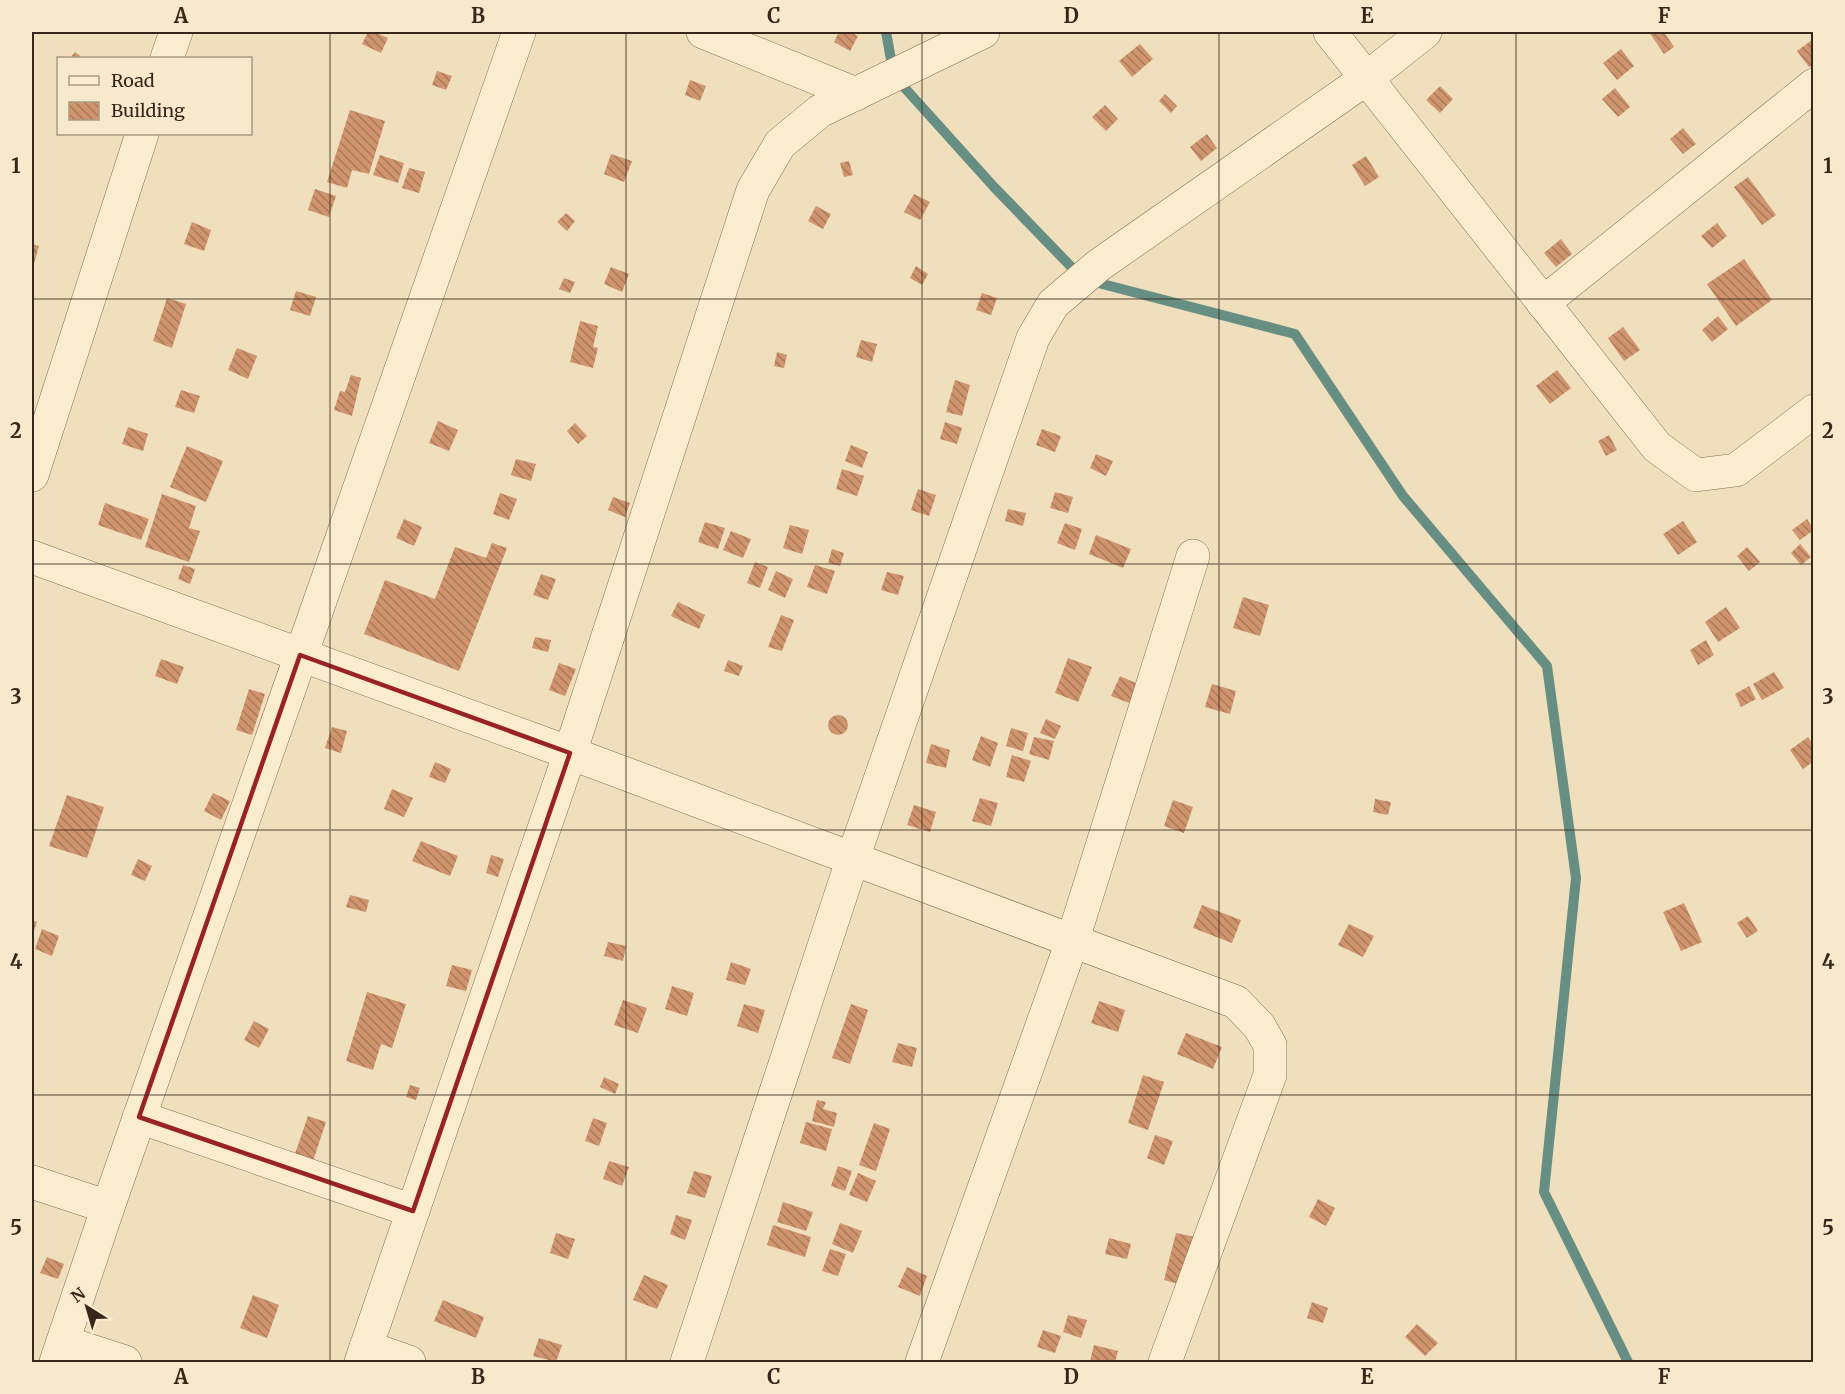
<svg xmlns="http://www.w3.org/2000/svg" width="1845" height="1394" viewBox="0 0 1845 1394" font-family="Merriweather,serif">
<defs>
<pattern id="building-back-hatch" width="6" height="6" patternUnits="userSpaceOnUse" patternTransform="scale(1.5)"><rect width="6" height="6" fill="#d0956f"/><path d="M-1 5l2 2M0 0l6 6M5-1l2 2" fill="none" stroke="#aa7a5a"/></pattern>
</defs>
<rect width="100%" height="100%" fill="#efdfbc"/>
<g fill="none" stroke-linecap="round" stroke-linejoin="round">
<!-- stream -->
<path stroke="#678e83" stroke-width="10" d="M886,32L894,76L994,187L1083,279L1295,334L1403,496L1547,666L1576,878L1544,1192L1628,1362"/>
</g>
<!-- building -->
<g fill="url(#building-back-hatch)">
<path d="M368,32H374L388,38L381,53L362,44Z"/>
<path d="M839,32H850L858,36L850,51L834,42Z"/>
<path d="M1649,32H1664L1674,47L1664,54Z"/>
<path d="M1812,40L1814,43V64L1809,67L1797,51Z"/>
<path d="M1140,44L1153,59L1132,77L1119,61Z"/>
<path d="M1621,49L1634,66L1617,80L1603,63Z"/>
<path d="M75,52L83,58H70Z"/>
<path d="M437,71L452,76L446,90L432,85Z"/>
<path d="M690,80L706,86L700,101L685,95Z"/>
<path d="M1440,86L1453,99L1440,113L1426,100Z"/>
<path d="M1615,88L1630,107L1618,117L1602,99Z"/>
<path d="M1165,94L1177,106L1171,113L1159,101Z"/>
<path d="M1105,105L1118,119L1106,131L1092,117Z"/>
<path d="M350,110L385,121L369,174L352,170L347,188L327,182Z"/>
<path d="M1683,128L1696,144L1683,154L1670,139Z"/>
<path d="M1207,134L1217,148L1201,161L1190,147Z"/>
<path d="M611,154L632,161L624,182L604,174Z"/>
<path d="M380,155L404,163L398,183L373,175Z"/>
<path d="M1366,156L1379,177L1365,186L1352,165Z"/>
<path d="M849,161L853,175L844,177L840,163Z"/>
<path d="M409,168L425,172L419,193L402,188Z"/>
<path d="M1748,177L1776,215L1762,225L1734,187Z"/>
<path d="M315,189L336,196L329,217L308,210Z"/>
<path d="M914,194L930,202L920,220L904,212Z"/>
<path d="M816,206L831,214L823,229L808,221Z"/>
<path d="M566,213L575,221L567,231L557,222Z"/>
<path d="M192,222L211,230L204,251L184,244Z"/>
<path d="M1717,223L1727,236L1712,248L1701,236Z"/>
<path d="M1561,239L1572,254L1556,267L1544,253Z"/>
<path d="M32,244L39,246L32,271Z"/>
<path d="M1744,259L1772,300L1736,326L1707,284Z"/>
<path d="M916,266L928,274L922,285L910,278Z"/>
<path d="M611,267L629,274L622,292L604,284Z"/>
<path d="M564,278L575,282L570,293L559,289Z"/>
<path d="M296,291L316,297L310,316L290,310Z"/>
<path d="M982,293L997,298L991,315L976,310Z"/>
<path d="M167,298L186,304L172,348L153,341Z"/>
<path d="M1718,316L1728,329L1712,342L1702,330Z"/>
<path d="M580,321L598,326L593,347L598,348L593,368L570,362Z"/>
<path d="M1623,327L1640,350L1624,361L1608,338Z"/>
<path d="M861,340L877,344L872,362L856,357Z"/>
<path d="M237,348L257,356L248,379L228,370Z"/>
<path d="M777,352L787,355L784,368L774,366Z"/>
<path d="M1557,370L1571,388L1550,404L1536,386Z"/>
<path d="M351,375L361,378L352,416L334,410L340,391L345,392Z"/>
<path d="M955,380L970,385L962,416L946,412Z"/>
<path d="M181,390L200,396L194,413L175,407Z"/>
<path d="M438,421L458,430L449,451L429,443Z"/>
<path d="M945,422L962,428L957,444L940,439Z"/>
<path d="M575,423L587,436L578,444L567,431Z"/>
<path d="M128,427L148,434L143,451L122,444Z"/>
<path d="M1042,429L1061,436L1055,452L1036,445Z"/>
<path d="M1609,435L1617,450L1606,456L1598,441Z"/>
<path d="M851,445L868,452L862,468L845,461Z"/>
<path d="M187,446L223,461L206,502L170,487Z"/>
<path d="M1096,454L1113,461L1106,476L1090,468Z"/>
<path d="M516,459L536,464L531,481L511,475Z"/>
<path d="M842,469L864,476L857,496L836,489Z"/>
<path d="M918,489L936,495L929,516L911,510Z"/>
<path d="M1055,492L1073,497L1068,513L1050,508Z"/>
<path d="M500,493L517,499L509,520L493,514Z"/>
<path d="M162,494L196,506L189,528L200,531L189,562L145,547Z"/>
<path d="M613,497L630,503L625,517L608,510Z"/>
<path d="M105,503L149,519L141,540L98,525Z"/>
<path d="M1008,509L1026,513L1023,526L1005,521Z"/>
<path d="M404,519L422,527L414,546L396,538Z"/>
<path d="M1807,519L1814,530L1800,540L1792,530Z"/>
<path d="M1683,521L1697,542L1678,555L1663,534Z"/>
<path d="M705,522L725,528L718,549L698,542Z"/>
<path d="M1065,523L1082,529L1075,550L1057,543Z"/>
<path d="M790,525L809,530L802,554L783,548Z"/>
<path d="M731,531L751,539L743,558L723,550Z"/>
<path d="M1096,535L1131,549L1123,568L1089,554Z"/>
<path d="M492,543L507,548L459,671L364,634L385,580L435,599L455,547L486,558Z"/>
<path d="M1800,544L1811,557L1801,565L1791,553Z"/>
<path d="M1747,547L1760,562L1749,571L1737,556Z"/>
<path d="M832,549L844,553L840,566L828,563Z"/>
<path d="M755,562L768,567L760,588L747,583Z"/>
<path d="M183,565L195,569L190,584L178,579Z"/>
<path d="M815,565L835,571L827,594L807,587Z"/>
<path d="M776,571L793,579L785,598L768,590Z"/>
<path d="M887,572L904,576L898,595L881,590Z"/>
<path d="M541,574L556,579L548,600L533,595Z"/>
<path d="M1243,597L1269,605L1260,636L1233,628Z"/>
<path d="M678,602L705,615L699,629L671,616Z"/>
<path d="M1726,607L1740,628L1718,642L1705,622Z"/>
<path d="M781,615L794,620L782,651L768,647Z"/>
<path d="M535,637L551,640L548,652L532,648Z"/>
<path d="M1706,640L1714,655L1698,665L1690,650Z"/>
<path d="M1068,658L1092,667L1078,702L1055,693Z"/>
<path d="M161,659L184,667L177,684L155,676Z"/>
<path d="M728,660L743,666L739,676L724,671Z"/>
<path d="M559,663L576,669L565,696L549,690Z"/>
<path d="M1774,672L1784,688L1762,700L1753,684Z"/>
<path d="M1120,676L1138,684L1129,703L1111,696Z"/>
<path d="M1212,684L1236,691L1230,714L1205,707Z"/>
<path d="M1749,686L1756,699L1741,707L1735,694Z"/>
<path d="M249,689L265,694L252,735L236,730Z"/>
<circle cx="838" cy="725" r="10"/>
<path d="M1046,719L1061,726L1055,739L1040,733Z"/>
<path d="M332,727L347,731L341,753L325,748Z"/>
<path d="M1011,728L1028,733L1023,751L1006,746Z"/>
<path d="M981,736L998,743L990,767L972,760Z"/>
<path d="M1034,737L1054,741L1049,760L1029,754Z"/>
<path d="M1808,737L1814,746V761L1803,769L1790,750Z"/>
<path d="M931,744L950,750L946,768L926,763Z"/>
<path d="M1012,755L1031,761L1024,782L1006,777Z"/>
<path d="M435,762L451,769L445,783L429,777Z"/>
<path d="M392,789L413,798L404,817L384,809Z"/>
<path d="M213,793L230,801L221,820L204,811Z"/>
<path d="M67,795L104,807L87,858L49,846Z"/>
<path d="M980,798L998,803L991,826L972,821Z"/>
<path d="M1375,799L1391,802L1388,815L1373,812Z"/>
<path d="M1173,800L1193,807L1184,833L1164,826Z"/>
<path d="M914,805L936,812L930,832L907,825Z"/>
<path d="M421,841L458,856L450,876L412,861Z"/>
<path d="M491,855L504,859L498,877L486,873Z"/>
<path d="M138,859L152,866L145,881L131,875Z"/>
<path d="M350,895L369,900L366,912L346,907Z"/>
<path d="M1684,903L1702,942L1681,951L1663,912Z"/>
<path d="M1202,905L1241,920L1232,943L1193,928Z"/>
<path d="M1748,916L1758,931L1747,938L1737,923Z"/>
<path d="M32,920L37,922L32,936Z"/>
<path d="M1349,924L1374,936L1363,957L1338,945Z"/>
<path d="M42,929L59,936L52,956L35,949Z"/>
<path d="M608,942L626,946L623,961L604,956Z"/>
<path d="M731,962L751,969L745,985L726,980Z"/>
<path d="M452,965L472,970L466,991L446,986Z"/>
<path d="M672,986L694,993L687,1016L665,1009Z"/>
<path d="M367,992L406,1004L392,1048L381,1044L373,1070L346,1061Z"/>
<path d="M623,1000L647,1008L638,1033L614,1025Z"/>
<path d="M1099,1001L1125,1010L1118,1032L1091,1023Z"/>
<path d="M744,1004L765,1010L758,1033L737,1026Z"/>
<path d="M851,1004L868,1010L850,1064L832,1058Z"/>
<path d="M254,1021L269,1029L259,1048L244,1040Z"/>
<path d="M1186,1033L1222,1047L1213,1069L1177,1054Z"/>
<path d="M898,1043L917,1048L912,1067L892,1062Z"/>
<path d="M1143,1075L1164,1082L1148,1130L1128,1123Z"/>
<path d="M604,1077L619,1084L615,1094L600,1087Z"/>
<path d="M410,1085L420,1088L416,1100L406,1097Z"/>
<path d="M817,1100L826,1102L823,1109L837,1113L834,1127L812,1121Z"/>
<path d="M308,1116L326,1122L313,1161L295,1154Z"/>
<path d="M593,1118L607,1123L599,1146L585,1141Z"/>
<path d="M806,1122L832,1129L826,1151L800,1143Z"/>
<path d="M874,1123L890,1129L876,1171L859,1165Z"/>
<path d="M1155,1135L1173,1141L1164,1165L1147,1158Z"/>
<path d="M609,1161L629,1167L622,1186L603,1179Z"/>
<path d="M838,1166L852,1171L845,1191L831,1186Z"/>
<path d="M694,1171L712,1176L705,1198L687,1193Z"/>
<path d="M858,1173L876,1181L867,1202L849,1195Z"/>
<path d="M1318,1199L1335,1208L1326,1226L1309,1217Z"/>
<path d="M783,1202L813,1212L806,1231L777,1222Z"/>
<path d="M676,1215L692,1220L685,1240L670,1234Z"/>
<path d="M840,1223L862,1231L853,1253L832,1244Z"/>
<path d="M773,1225L811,1237L805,1257L767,1245Z"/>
<path d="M556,1233L575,1239L568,1259L550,1253Z"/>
<path d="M1176,1233L1195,1237L1182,1285L1164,1280Z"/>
<path d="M1109,1238L1131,1244L1127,1259L1105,1254Z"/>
<path d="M830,1249L846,1254L838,1276L822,1271Z"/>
<path d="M47,1257L64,1264L58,1279L40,1273Z"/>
<path d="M907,1267L927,1276L920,1296L898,1287Z"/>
<path d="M644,1275L668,1285L657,1309L633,1300Z"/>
<path d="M253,1295L279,1305L267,1338L240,1328Z"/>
<path d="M443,1300L484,1317L476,1338L434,1321Z"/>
<path d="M1312,1302L1328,1308L1323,1323L1307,1318Z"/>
<path d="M1068,1315L1087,1320L1081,1338L1063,1332Z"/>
<path d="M1417,1324L1438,1343L1425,1356L1405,1337Z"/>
<path d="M1043,1330L1061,1336L1055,1353L1037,1347Z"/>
<path d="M539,1338L562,1345L556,1362L533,1356Z"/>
<path d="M1094,1345L1118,1351L1115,1362L1090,1361Z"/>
</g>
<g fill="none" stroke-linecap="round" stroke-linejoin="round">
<!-- minor casing -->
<g stroke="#876e55" stroke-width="34">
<g id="minor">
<path d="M703,32L856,94"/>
<path d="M1330,32L1657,447L1696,475L1736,470L1814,411"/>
<path d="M167,58L176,32"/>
<path d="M1543,303L1814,85"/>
<path d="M32,475L142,134"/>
<path d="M32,557L570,753L1236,1002L1259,1026L1270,1045V1075L1165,1362"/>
<path d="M139,1117L413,1211"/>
<path d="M32,1182L108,1207"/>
<path d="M63,1342L125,1362"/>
<path d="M366,1347L409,1362"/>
<path d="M56,1362L108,1207L519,32"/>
<path d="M361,1362L570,753L753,190L780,144L820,111L983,32"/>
<path d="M687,1362L853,858L1033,338L1053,304L1099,265L1367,78L1425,32"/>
<path d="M922,1362L1073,939L1193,556"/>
</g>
</g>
<!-- minor -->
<use href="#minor" stroke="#faeccf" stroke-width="33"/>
</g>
<!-- marked area -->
<path fill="none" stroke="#992226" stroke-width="4.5" stroke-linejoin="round" d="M300,655L570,753L413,1211L139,1117Z"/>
<!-- grid -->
<path fill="none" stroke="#36271a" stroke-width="1.5" stroke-opacity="0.55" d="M330,32V1362M626,32V1362M922,32V1362M1219,32V1362M1516,32V1362M32,299H1814M32,564H1814M32,830H1814M32,1095H1814"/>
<!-- border -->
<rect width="1845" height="1394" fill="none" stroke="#f7e9cb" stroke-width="66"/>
<!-- legend -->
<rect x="57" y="57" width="195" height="78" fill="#f7e9cb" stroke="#aa9b84" stroke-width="1.5"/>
<rect x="69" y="76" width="30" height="9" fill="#faeccf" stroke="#aa9b84" stroke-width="1.5"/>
<text x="111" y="87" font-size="18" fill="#36271a">Road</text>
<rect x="69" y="102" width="30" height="18" fill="url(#building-back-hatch)" stroke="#aa9b84" stroke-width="1.5"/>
<text x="111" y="117" font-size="18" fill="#36271a">Building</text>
<!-- north arrow -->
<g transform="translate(87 1307) rotate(323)" stroke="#f7e9cb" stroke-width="4.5" paint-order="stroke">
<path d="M0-4.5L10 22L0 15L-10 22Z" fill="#36271a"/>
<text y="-9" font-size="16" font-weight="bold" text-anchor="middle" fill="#36271a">N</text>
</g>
<rect x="33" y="33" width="1779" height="1328" fill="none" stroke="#36271a" stroke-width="2"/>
<g font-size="20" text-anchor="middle" font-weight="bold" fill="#36271a">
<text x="181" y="23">A</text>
<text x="478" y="23">B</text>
<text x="774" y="23">C</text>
<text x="1071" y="23">D</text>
<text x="1367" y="23">E</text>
<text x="1664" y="23">F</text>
<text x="16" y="173">1</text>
<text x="1828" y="173">1</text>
<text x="16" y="438">2</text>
<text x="1828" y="438">2</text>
<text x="16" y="704">3</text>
<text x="1828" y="704">3</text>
<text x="16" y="969">4</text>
<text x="1828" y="969">4</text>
<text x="16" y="1235">5</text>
<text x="1828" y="1235">5</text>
<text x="181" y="1384">A</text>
<text x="478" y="1384">B</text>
<text x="774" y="1384">C</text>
<text x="1071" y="1384">D</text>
<text x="1367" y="1384">E</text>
<text x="1664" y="1384">F</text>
</g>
</svg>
